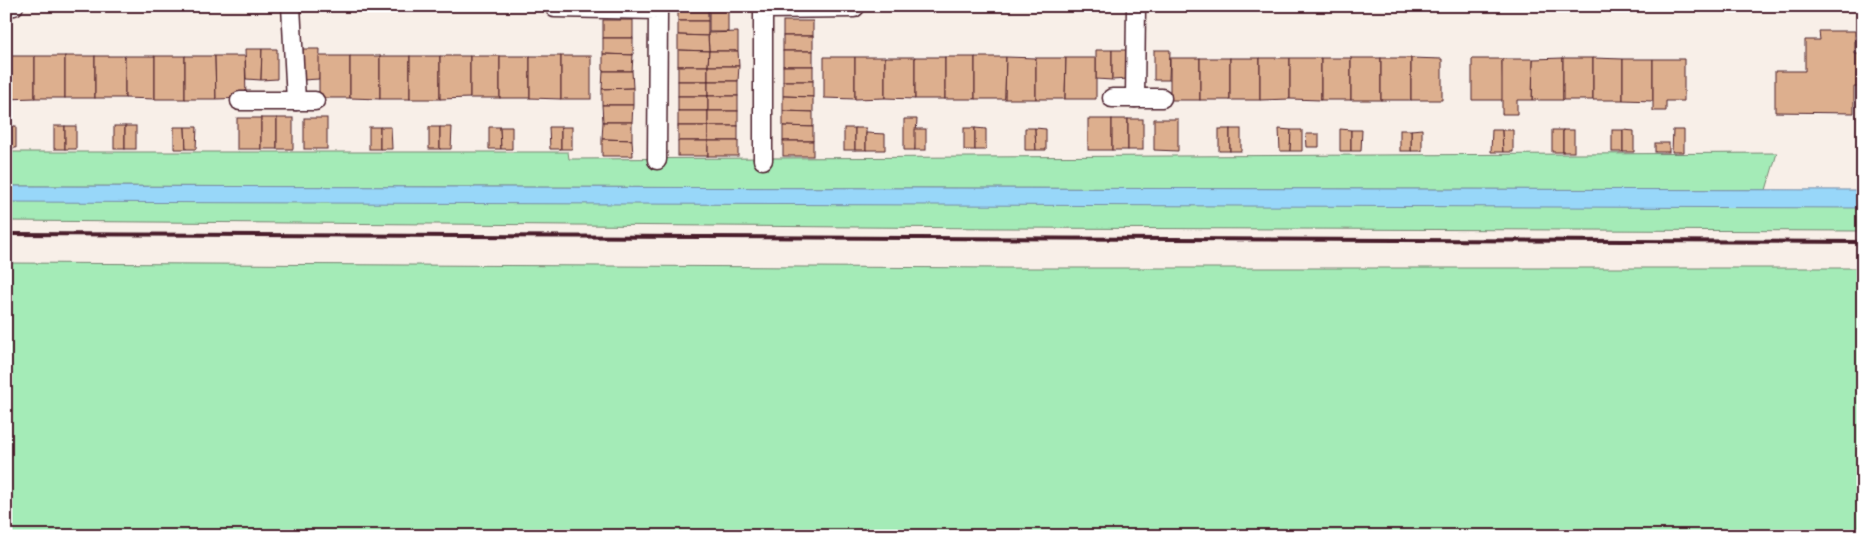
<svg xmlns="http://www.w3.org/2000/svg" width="1869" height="542" viewBox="0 0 1869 542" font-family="Mali,sans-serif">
<rect width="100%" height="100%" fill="#f8efe8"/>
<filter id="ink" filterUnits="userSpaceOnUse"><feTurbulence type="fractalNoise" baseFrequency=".02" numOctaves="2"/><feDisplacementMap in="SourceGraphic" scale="10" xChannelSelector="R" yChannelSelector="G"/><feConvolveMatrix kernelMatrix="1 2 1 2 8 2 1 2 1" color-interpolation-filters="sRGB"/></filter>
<g filter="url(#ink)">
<!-- green -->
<g fill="#a4ebb7" stroke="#778571">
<path d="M6,152H568L569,159L1777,153L1766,190L6,186Z"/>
<path d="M6,194L1863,205V231L999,228L6,221Z"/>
<path d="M6,263L1007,268H1863V536H6Z"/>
</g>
<!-- water -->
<path fill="#98d7f9" stroke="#798da7" d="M6,186L1863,190V208L6,202Z"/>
<!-- building -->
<g fill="#ddaf8e" stroke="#4a1f2b">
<rect x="678" y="6" width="30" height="15"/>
<rect x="709" y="6" width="19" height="26"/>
<rect x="603" y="20" width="30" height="18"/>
<path d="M678,21H708V36L678,35Z"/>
<rect x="783" y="21" width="30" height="15"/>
<path d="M1819,31H1855V54H1863V87H1854V113L1775,112V71H1805V40H1820Z"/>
<path d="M738,32V51H709L708,33Z"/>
<path d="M678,35L708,36L709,51L678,50Z"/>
<rect x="783" y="36" width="30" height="15"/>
<path d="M603,38H633V55L603,54Z"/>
<path d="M245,49H262L261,80L246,79Z"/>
<path d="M262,49H277V79L261,80Z"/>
<path d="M303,49H320L319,79L303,80Z"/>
<path d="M678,50L709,51L708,66H678Z"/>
<path d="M1096,50H1112V80L1096,79Z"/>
<path d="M1112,50H1127L1128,79L1112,80Z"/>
<path d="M1154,50H1170L1169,80H1154Z"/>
<path d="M709,51H738L739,66H708Z"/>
<rect x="783" y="51" width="30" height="15"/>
<path d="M603,54L633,55L632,71H603Z"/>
<path d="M6,56H35V98L6,99Z"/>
<rect x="35" y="56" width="30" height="42"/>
<rect x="65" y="56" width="30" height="42"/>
<rect x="95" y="56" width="30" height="42"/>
<path d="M125,56H155V99L125,98Z"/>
<rect x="155" y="56" width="30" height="43"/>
<path d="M185,56H215L216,99H185Z"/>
<path d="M215,56H245L246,98L216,99Z"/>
<rect x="319" y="56" width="31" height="42"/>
<path d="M350,56H380V99L350,98Z"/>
<rect x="380" y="56" width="30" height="43"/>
<rect x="410" y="56" width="30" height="43"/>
<path d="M440,56H470V98L440,99Z"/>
<rect x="470" y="56" width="30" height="42"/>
<rect x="500" y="56" width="30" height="42"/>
<path d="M530,56H561V99L530,98Z"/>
<rect x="561" y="56" width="30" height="43"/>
<path d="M824,57H855V99L824,98Z"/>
<path d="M855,57H885V98L855,99Z"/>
<path d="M885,57H915V99L885,98Z"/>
<rect x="915" y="57" width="30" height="42"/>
<rect x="945" y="57" width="30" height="42"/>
<path d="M975,57H1006L1005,99H975Z"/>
<path d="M1006,57L1036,58V99H1005Z"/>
<path d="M1036,58H1066L1065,99H1036Z"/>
<path d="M1066,58H1096V99H1065Z"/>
<rect x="1170" y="58" width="30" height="42"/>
<rect x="1200" y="58" width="30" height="42"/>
<rect x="1230" y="58" width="30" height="42"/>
<path d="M1260,58H1290V99L1260,100Z"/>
<path d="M1290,58H1321V100L1290,99Z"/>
<rect x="1321" y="58" width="30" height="42"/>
<rect x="1351" y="58" width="30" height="42"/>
<rect x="1381" y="58" width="30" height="42"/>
<path d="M1411,58L1442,59V100H1411Z"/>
<path d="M1563,58V100H1532L1533,59Z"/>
<rect x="1563" y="58" width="30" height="42"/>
<path d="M1593,58L1623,59V100H1593Z"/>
<path d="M1472,59H1502L1503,100H1472Z"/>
<path d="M1502,59H1533L1532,100H1517V114H1502Z"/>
<path d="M1623,59H1653V101L1623,100Z"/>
<path d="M1653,59H1684V101H1666V111H1653Z"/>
<rect x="678" y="66" width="30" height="15"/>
<path d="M708,66H739L738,81H708Z"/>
<rect x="783" y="66" width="30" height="15"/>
<path d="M603,71H632L633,88L602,89Z"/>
<rect x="678" y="81" width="30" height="15"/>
<rect x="708" y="81" width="30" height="15"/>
<path d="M783,81H813V97L783,96Z"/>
<path d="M633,88V105H602V89Z"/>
<rect x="678" y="96" width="30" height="15"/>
<rect x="708" y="96" width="30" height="15"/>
<path d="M783,96L813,97V112L783,111Z"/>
<path d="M602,105H633L632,122H603Z"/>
<rect x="678" y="111" width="30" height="15"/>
<rect x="708" y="111" width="30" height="15"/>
<path d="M783,111L813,112V127L783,126Z"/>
<rect x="237" y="118" width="24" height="31"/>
<rect x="261" y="118" width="16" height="31"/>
<rect x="277" y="118" width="16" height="31"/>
<rect x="304" y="118" width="23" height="31"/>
<path d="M904,119H917L915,150H904Z"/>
<rect x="1088" y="119" width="24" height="31"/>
<rect x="1112" y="119" width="16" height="31"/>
<rect x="1128" y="119" width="15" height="31"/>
<path d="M1154,119H1178V151L1154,150Z"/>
<path d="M603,122H632V140L602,139Z"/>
<rect x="6" y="126" width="10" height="22"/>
<rect x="54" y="126" width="11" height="23"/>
<rect x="65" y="126" width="11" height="23"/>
<rect x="114" y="126" width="11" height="23"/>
<rect x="125" y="126" width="11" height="23"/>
<rect x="678" y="126" width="30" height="15"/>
<rect x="708" y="126" width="30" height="15"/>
<path d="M783,126L813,127V141H783Z"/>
<path d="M174,127H185L186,149H174Z"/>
<path d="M185,127H197L196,149H186Z"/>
<rect x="369" y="127" width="11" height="22"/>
<path d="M380,127H391L392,149H380Z"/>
<rect x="429" y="127" width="11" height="22"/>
<path d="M440,127H452L451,149H440Z"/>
<path d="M489,127H500L501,149H489Z"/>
<path d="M500,127H512V149H501Z"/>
<path d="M549,127H561V149H550Z"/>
<rect x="561" y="127" width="11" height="22"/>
<rect x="844" y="128" width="11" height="22"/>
<rect x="855" y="128" width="11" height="22"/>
<rect x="964" y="128" width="11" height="22"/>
<path d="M975,128L986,129V150H975Z"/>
<path d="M1025,128H1035L1036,150H1025Z"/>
<path d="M1035,128L1046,129V150H1036Z"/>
<rect x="915" y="129" width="11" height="21"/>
<rect x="1219" y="129" width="11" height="22"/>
<rect x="1230" y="129" width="11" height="22"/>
<path d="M1279,129L1291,130L1290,151H1280Z"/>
<path d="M1340,129L1351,130V151H1340Z"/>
<path d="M1422,129V151H1411V130Z"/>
<path d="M1291,130H1302V151H1290Z"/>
<path d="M1351,130H1362L1361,151H1351Z"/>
<rect x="1400" y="130" width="11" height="21"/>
<path d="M1492,130H1502L1503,152H1491Z"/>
<path d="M1502,130H1513V152H1503Z"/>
<rect x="1552" y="130" width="11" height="22"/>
<rect x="1563" y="130" width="11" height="22"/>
<rect x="1612" y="130" width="11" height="22"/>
<path d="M1623,130L1634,131V152H1623Z"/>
<path d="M1673,130H1684V152H1672Z"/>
<path d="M866,133L885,134V150H866Z"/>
<path d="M1306,134H1319V147H1307Z"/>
<path d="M602,139L632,140L633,156H602Z"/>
<rect x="678" y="141" width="30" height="15"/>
<rect x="708" y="141" width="30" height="15"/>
<rect x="783" y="141" width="30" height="15"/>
<rect x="1655" y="143" width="14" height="9"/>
</g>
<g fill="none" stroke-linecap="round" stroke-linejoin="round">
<!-- lane casing -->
<g stroke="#4a1f2b" stroke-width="21">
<g id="lane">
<path d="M291,6L296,101"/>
<path d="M554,6L555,8L658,10L657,160"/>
<path d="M6,7L14,6"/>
<path d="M1112,98H1162"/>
<path d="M1135,98L1136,6"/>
<path d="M240,101H315"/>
<path d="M763,160V9L854,8L856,6"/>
</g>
</g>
<!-- lane -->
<use href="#lane" stroke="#fff" stroke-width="18"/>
<!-- rail -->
<path stroke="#4a1f2b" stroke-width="4" d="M6,234L1863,242"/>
</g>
</g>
<!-- margin -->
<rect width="1869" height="542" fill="none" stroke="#fff" stroke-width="25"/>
<rect x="12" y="12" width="1844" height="517" fill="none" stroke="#4a1f2b" stroke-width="2" filter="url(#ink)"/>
</svg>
